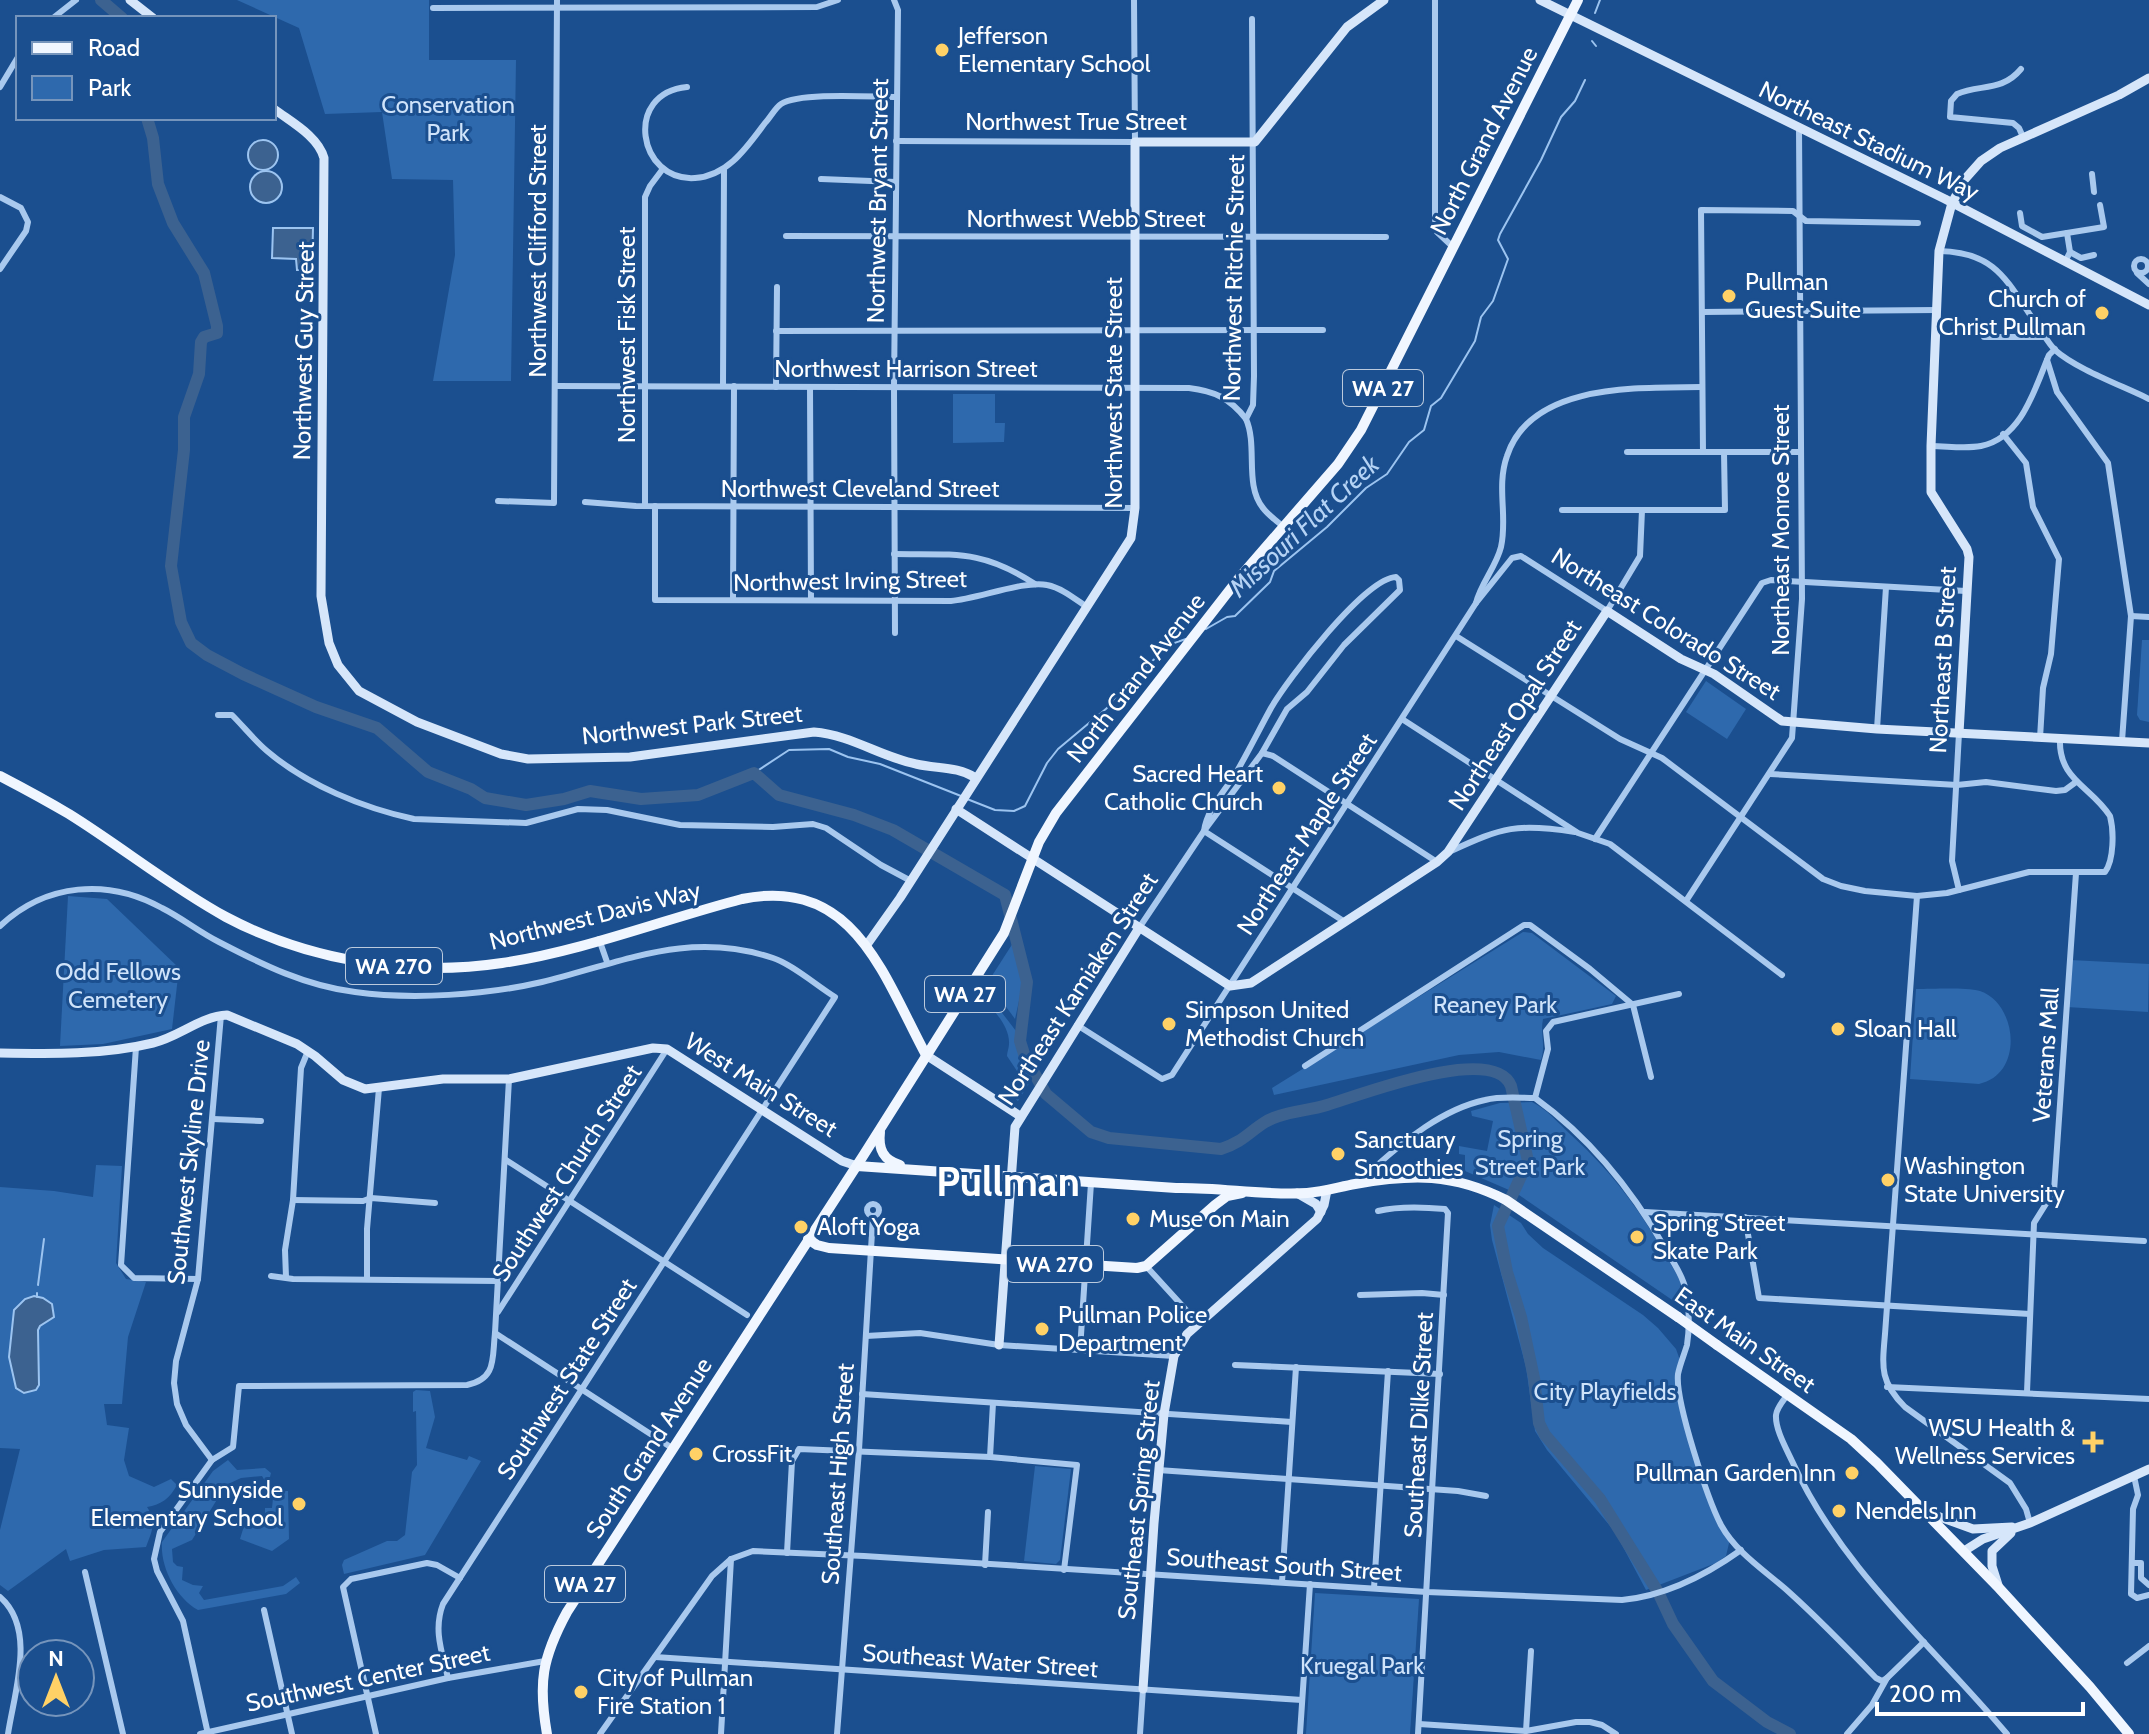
<svg xmlns="http://www.w3.org/2000/svg" width="2149" height="1734" viewBox="0 0 2149 1734" font-family="Cabin,sans-serif">
<rect width="100%" height="100%" fill="#1b4f8f"/>
<!-- green -->
<g fill="#2e69ad">
<path d="M237,0H429V60H516L511,381H433L455,255L453,180L392,179L382,112L325,114L299,28Z"/>
<path d="M953,394H995V423H1005L1004,442L953,443Z"/>
<path d="M2142,640H2149V722L2140,720L2137,715Z"/>
<path d="M1706,681L1746,709L1727,739L1686,712Z"/>
<path d="M68,896L107,899L179,968L172,1029L103,1044L60,1046Z"/>
<path d="M1523,932L1532,933L1616,996L1612,1004L1543,1019C1540,1034 1546,1045 1541,1060L1499,1052L1459,1055L1274,1095L1272,1088Z"/>
<path d="M1013,943L1023,983L1015,1019L988,982Z"/>
<path d="M2070,960L2149,964L2148,1012L2067,1007Z"/>
<path d="M1916,989C1934,989 1964,987 1980,991C2017,1003 2025,1074 1979,1084L1910,1079Z"/>
<path d="M986,992L1016,1031L1017,1048L1033,1077L1018,1101L1013,1097L1023,1080L1007,1056C1007,1052 1009,1048 1009,1044C1010,1027 994,1010 983,999Z"/>
<path d="M1532,1102C1547,1109 1558,1123 1570,1134C1622,1181 1649,1224 1682,1284L1680,1286L1681,1306L1516,1193L1465,1171V1155L1459,1154V1146L1487,1151L1493,1121L1472,1116L1471,1111L1500,1103Z"/>
<path d="M96,1165L122,1166L116,1263L126,1279L146,1282L128,1337L122,1404H104L107,1425L129,1428L124,1460L129,1476L154,1487L171,1479L177,1485C170,1498 161,1505 147,1507C157,1522 152,1531 146,1547L104,1550L70,1561L66,1549L8,1591L0,1585V1530L20,1449L0,1448V1187L54,1191L93,1197Z"/>
<path d="M1494,1205L1521,1223L1528,1234L1543,1248L1643,1315L1658,1328L1676,1349L1681,1363L1678,1377L1686,1424L1720,1523L1730,1539L1726,1556L1716,1563L1646,1590L1615,1532L1547,1450L1535,1431L1526,1367L1492,1240L1490,1225Z"/>
<path d="M416,1390L430,1391L435,1417L426,1448L467,1460L469,1456L481,1461L425,1555L344,1574L342,1565L344,1560L387,1541H397L405,1535L412,1472L417,1465L416,1411L413,1412V1392Z"/>
<path d="M228,1460L237,1470L265,1468L271,1473L269,1481H265L262,1476L241,1478L226,1485L192,1540L172,1549L173,1562L177,1566L183,1567L182,1580L193,1585L203,1586L199,1593L204,1600L283,1586L296,1577L300,1583L286,1594L198,1610C176,1598 160,1567 162,1542L213,1471Z"/>
<path d="M1035,1466L1071,1469L1060,1560L1056,1564L1024,1561Z"/>
<path d="M278,1491H288L289,1539L272,1551L240,1539L244,1526L265,1525V1508H272L273,1498H278Z"/>
<path d="M1315,1593L1419,1599L1410,1734H1306Z"/>
</g>
<!-- water -->
<g fill="#3c6290" stroke="#9cc4f0" stroke-width="2">
<circle cx="263" cy="155" r="15"/>
<circle cx="266" cy="187" r="16"/>
<path d="M273,228H313L312,270H297L296,259L272,258Z"/>
<path d="M34,1296L43,1298L52,1304L54,1317L40,1326L38,1330L39,1385L36,1390L24,1393L16,1388L9,1357L14,1310L25,1299Z"/>
</g>
<g fill="none" stroke-linecap="round" stroke-linejoin="round">
<!-- stream -->
<g stroke="#9cc4f0" stroke-width="2">
<path d="M1595,13L1600,0"/>
<path d="M1592,41L1596,46"/>
<path d="M1206,629L1227,617L1235,616L1270,582L1274,571L1327,527L1366,488L1387,474L1409,442L1424,430L1431,406L1441,398L1475,341L1481,317L1493,301L1508,259L1498,240L1500,234L1541,160L1561,117L1575,101L1585,80"/>
<path d="M754,773L789,750L829,749L848,757L880,764L961,796"/>
<path d="M967,799L995,810L1014,811L1025,806L1047,763L1058,749L1107,708L1129,680L1174,643L1186,639"/>
<path d="M38,1285L44,1239"/>
<path d="M37,1297V1293"/>
</g>
<!-- river -->
<g stroke="#3c6290" stroke-width="12">
<path d="M101,0L122,18"/>
<path d="M147,118L153,138L158,184L173,223L204,273L217,326V333L204,337L201,342L199,374L184,417V450L171,566L181,622L191,643L207,655L243,674L316,707L377,728L428,772L471,789L485,798L526,805L564,799L590,791L641,799L698,795L754,773L779,795L854,815L893,830L1005,895L1027,982L1020,1041L1025,1057L1046,1094L1091,1132L1109,1138L1221,1149C1248,1141 1255,1123 1279,1116C1294,1111 1311,1110 1327,1105C1360,1095 1494,1043 1511,1086L1528,1161L1498,1226L1507,1272L1521,1317L1534,1378L1539,1423L1545,1435L1600,1499L1658,1592L1673,1624L1713,1681L1767,1722L1790,1734"/>
</g>
<!-- street -->
<g stroke="#a9c9ee" stroke-width="6">
<path d="M894,0L898,10L894,386L895,633"/>
<path d="M1435,0V219L1437,232L1453,247"/>
<path d="M433,8L817,7L838,0"/>
<path d="M53,18L76,0"/>
<path d="M1252,19L1254,376L1253,405L1246,419C1258,446 1244,485 1263,508C1268,515 1276,520 1282,526"/>
<path d="M2021,69C2002,92 1980,84 1957,94L1951,101L1950,117L2013,123L2019,128L2023,137"/>
<path d="M0,87L18,57"/>
<path d="M687,87C623,93 638,182 695,178C728,176 747,147 765,123C770,118 775,108 781,104C801,92 871,97 897,97"/>
<path d="M896,141L1135,142L1134,0"/>
<path d="M2092,174L2094,192"/>
<path d="M821,179L896,182"/>
<path d="M0,197L21,208L28,222L26,231L0,269"/>
<path d="M2020,213L2022,226L2042,237L2104,227L2100,205"/>
<path d="M786,236L1386,237"/>
<path d="M1939,251C1997,252 2007,282 2037,325C2043,333 2048,343 2055,350C2076,369 2123,386 2149,399"/>
<path d="M2070,252L2081,258L2094,255"/>
<circle cx="2141" cy="266" r="7"/>
<path d="M2065,262L2070,252L2067,233"/>
<path d="M2137,273L2149,284"/>
<path d="M1702,312L1938,310"/>
<path d="M776,331L1323,330"/>
<path d="M1984,337H2046"/>
<path d="M2047,360L2057,392L2108,463L2131,616L2122,741"/>
<path d="M723,385L724,170"/>
<path d="M555,386L1189,388C1214,391 1230,398 1246,419"/>
<path d="M776,387L777,287"/>
<path d="M810,387L811,600"/>
<path d="M2003,434L2026,463L2033,507L2059,559L2051,654L2043,688L2040,738"/>
<path d="M1931,446C1947,446 1965,449 1981,446C2022,438 2035,388 2049,355L2055,349"/>
<path d="M1627,452H1800"/>
<path d="M1703,452L1701,210L1793,211L1806,221L1918,223"/>
<path d="M498,501L554,503L557,0"/>
<path d="M585,502L636,506L1135,508"/>
<path d="M645,505V197L650,186L662,170"/>
<path d="M655,506V600L951,601C977,599 1025,580 1047,585C1062,588 1075,599 1087,607"/>
<path d="M1562,510H1725L1724,452"/>
<path d="M894,554C955,555 981,549 1035,584"/>
<path d="M733,600L734,386"/>
<path d="M1476,603C1481,583 1496,567 1501,547C1508,517 1496,487 1507,456C1531,382 1640,388 1701,387"/>
<path d="M2131,616L2149,617"/>
<path d="M1456,636L1620,739L1662,758L1823,879L1841,886L1865,891L1917,896L1947,893L2029,872H2105C2114,860 2114,831 2110,816C2091,786 2058,780 2060,738"/>
<path d="M218,715H232C244,727 254,740 267,751C307,785 363,808 414,819L526,823L578,809L607,810L680,825L773,827L813,824L826,828L881,865L911,881"/>
<path d="M1402,719L1578,833L1610,844L1782,975"/>
<path d="M1877,729L1886,587"/>
<path d="M1262,753L1273,756L1437,862"/>
<path d="M1770,774L1957,785L1986,782L2056,791L2065,790L2076,782"/>
<path d="M1204,831L1345,922"/>
<path d="M1595,839L1762,583L1771,580L1966,591"/>
<path d="M1451,851C1503,827 1517,823 1575,832"/>
<path d="M1959,890L1952,861L1959,733"/>
<path d="M1917,896L1885,1334C1882,1368 1880,1382 1905,1407L2010,1483L2026,1509L2030,1523"/>
<path d="M1686,901L1792,738L1802,599L1799,128"/>
<path d="M0,926C46,883 108,878 162,908C182,918 199,932 219,942C263,965 306,986 355,992C412,1000 486,995 542,982C624,962 688,930 773,958C792,964 817,986 835,997L443,1604C433,1630 442,1652 448,1678"/>
<path d="M1139,928L1204,831L1262,753L1287,709L1307,692L1344,645L1400,590L1399,580L1396,577C1364,579 1288,679 1271,708C1259,730 1248,752 1236,773C1224,792 1207,809 1204,831"/>
<path d="M599,939L607,962"/>
<path d="M1077,1025L1162,1079L1172,1075L1476,603L1512,558L1521,556L1607,611L1640,556L1642,510"/>
<path d="M136,1047L121,1265L134,1278L198,1279"/>
<path d="M1305,1066L1524,925H1530L1590,969L1633,1005L1651,1077"/>
<path d="M1535,1098C1589,1137 1632,1190 1665,1248C1675,1265 1687,1282 1688,1303C1689,1316 1689,1333 1687,1345C1684,1355 1680,1364 1678,1374C1675,1401 1708,1500 1721,1525C1737,1554 1767,1572 1790,1593C1820,1620 1848,1649 1876,1678L1882,1681L1887,1678"/>
<path d="M1535,1098L1548,1049L1546,1031L1553,1022L1679,994"/>
<path d="M213,1119L261,1121"/>
<path d="M506,1160L747,1315"/>
<path d="M1373,1181L1374,1168C1405,1140 1443,1109 1485,1100C1501,1096 1518,1098 1535,1098"/>
<path d="M293,1200L363,1201L371,1198L435,1203"/>
<circle cx="873" cy="1210" r="6"/>
<path d="M1378,1211C1399,1206 1423,1207 1445,1209L1448,1213L1418,1734"/>
<path d="M1645,1212L2144,1241"/>
<path d="M1745,1217L1759,1298L2030,1314"/>
<path d="M1146,1266L1198,1323"/>
<path d="M271,1276L293,1279L498,1281"/>
<path d="M286,1277L285,1250L293,1200L301,1068L308,1051"/>
<path d="M367,1279V1229L379,1088"/>
<path d="M1360,1295L1422,1293L1444,1295"/>
<path d="M498,1312L667,1049"/>
<path d="M495,1333L672,1448"/>
<path d="M866,1336L920,1333L999,1345L1174,1356"/>
<path d="M1080,1350L1091,1183"/>
<path d="M1235,1365L1440,1374"/>
<path d="M1887,1387L2149,1399"/>
<path d="M2027,1392L2034,1223L2054,1191L2076,873"/>
<path d="M862,1394L1292,1422"/>
<path d="M1788,1394C1784,1400 1777,1407 1776,1415C1775,1429 1786,1448 1792,1461C1841,1569 1932,1645 2007,1734"/>
<path d="M990,1457L993,1403"/>
<path d="M212,1460L186,1425L177,1404L174,1383L176,1361L198,1279L221,1015"/>
<path d="M1158,1470L1458,1491L1486,1496"/>
<path d="M2134,1476L2138,1495L2133,1509L2131,1594L2137,1598L2149,1595"/>
<path d="M787,1553L792,1461L799,1449L990,1457L1077,1465L1064,1570"/>
<path d="M2133,1563H2141V1578L2149,1585"/>
<path d="M985,1565L988,1512"/>
<path d="M85,1572L123,1734"/>
<path d="M1282,1582L1296,1367"/>
<path d="M1374,1588L1388,1371"/>
<path d="M0,1597C37,1629 14,1693 8,1734"/>
<path d="M264,1610L292,1734"/>
<path d="M655,1657L1302,1700"/>
<path d="M2127,1663L2149,1646"/>
<path d="M1419,1724L1526,1731L1576,1722H1590L1602,1725L1616,1734"/>
<path d="M1526,1731L1531,1651"/>
<path d="M200,1734L448,1678L545,1661"/>
<path d="M208,1734L183,1621L157,1571L154,1559L160,1532L212,1460L233,1447L239,1386L467,1385C497,1379 492,1358 495,1333L509,1079"/>
<path d="M376,1734L343,1587L351,1579L427,1563L437,1565L460,1578"/>
<path d="M600,1734L712,1576L731,1559L753,1551L864,1556L1427,1592L1622,1600C1665,1596 1706,1575 1741,1550"/>
<path d="M721,1734L731,1559"/>
<path d="M837,1734L859,1450L873,1216"/>
<path d="M1140,1734L1143,1689"/>
<path d="M1300,1734L1310,1584"/>
<path d="M1847,1734L1872,1705L1887,1678L1924,1642"/>
</g>
<!-- secondary -->
<g stroke="#d6e6fa" stroke-width="9">
<path d="M130,0L153,18"/>
<path d="M1540,0L1945,199L2149,305"/>
<path d="M274,109C291,122 318,136 324,158L321,596L329,643L338,665L359,691L417,722L501,754L528,759L630,757L814,732C851,735 881,757 916,764C937,769 957,766 976,778"/>
<path d="M1959,733L1969,557L1967,549L1931,492V446L1939,251L1952,203L1965,179L1981,161L2000,148L2119,95L2149,78"/>
<path d="M956,809L1230,986L1251,983L1437,862L1448,852L1607,611L1681,659L1714,674L1782,721L1877,729L2149,743"/>
<path d="M866,946L900,898L1131,538L1135,508V142H1255L1347,27L1384,0"/>
<path d="M0,1053C52,1054 103,1055 153,1043C179,1037 201,1016 227,1015L297,1044L315,1056L343,1080L365,1089L443,1079H509L653,1048L667,1049L842,1161L857,1166"/>
<path d="M926,1055L1020,1116"/>
<path d="M1297,1193L1316,1204L1321,1212"/>
<path d="M999,1345L1015,1127L1139,928"/>
<path d="M1926,1512L1973,1529L2012,1527"/>
<path d="M1964,1551L1983,1539L2030,1523L2149,1469"/>
<path d="M1999,1588L1992,1566V1551L2011,1533"/>
<path d="M1143,1689L1154,1523L1164,1414L1174,1356L1187,1334L1317,1219L1324,1205L1327,1190"/>
</g>
<!-- primary -->
<g stroke="#f0f6ff" stroke-width="10">
<path d="M0,776C23,788 47,801 69,814C122,847 171,887 226,917C309,961 409,977 502,963C580,952 665,919 742,899C854,876 883,975 926,1055"/>
<path d="M880,1132C878,1149 883,1160 900,1165"/>
<path d="M857,1166L1176,1188C1220,1187 1264,1196 1307,1193C1323,1192 1339,1187 1355,1184C1412,1174 1453,1173 1506,1200L1678,1317"/>
<path d="M808,1239L817,1245L829,1248L1137,1268L1146,1266L1215,1205L1227,1196L1242,1193"/>
<path d="M1717,1345L1851,1439L1877,1463L1999,1588L2090,1687L2129,1734"/>
<path d="M547,1734C538,1683 542,1658 567,1612L863,1156L1004,933L1039,842L1056,813L1239,578L1338,464L1361,430L1578,0"/>
</g>
<!-- primary-bridge -->
<path stroke="#f0f6ff" stroke-width="10" d="M1678,1317L1717,1345"/>
</g>
<!-- markers -->
<g fill="#ffd166" stroke="#1b4f8f" stroke-width="3">
<circle cx="942" cy="50" r="8"/>
<circle cx="1729" cy="296" r="8"/>
<circle cx="2102" cy="313" r="8"/>
<circle cx="1279" cy="788" r="8"/>
<circle cx="1169" cy="1024" r="8"/>
<circle cx="1838" cy="1029" r="8"/>
<circle cx="1338" cy="1154" r="8"/>
<circle cx="1888" cy="1180" r="8"/>
<circle cx="1133" cy="1219" r="8"/>
<circle cx="801" cy="1227" r="8"/>
<circle cx="1637" cy="1237" r="8"/>
<circle cx="1042" cy="1329" r="8"/>
<path d="M2089 1430h8v8h8v8h-8v8h-8v-8h-8v-8h8z"/>
<circle cx="696" cy="1454" r="8"/>
<circle cx="1852" cy="1473" r="8"/>
<circle cx="299" cy="1504" r="8"/>
<circle cx="1839" cy="1511" r="8"/>
<circle cx="581" cy="1692" r="8"/>
</g>
<g text-anchor="middle" stroke-width="6" stroke-linejoin="round" paint-order="stroke">
<!-- shield labels -->
<g fill="#1b4f8f" stroke="#bbcadd" stroke-width="2">
<rect x="1343" y="370" width="80" height="36" rx="6"/>
<rect x="346" y="948" width="96" height="36" rx="6"/>
<rect x="925" y="976" width="80" height="36" rx="6"/>
<rect x="1007" y="1246" width="96" height="36" rx="6"/>
<rect x="545" y="1566" width="80" height="36" rx="6"/>
</g>
<g font-size="22" font-weight="bold" fill="#fff">
<text x="1383" y="396">WA 27</text>
<text x="394" y="974">WA 270</text>
<text x="965" y="1002">WA 27</text>
<text x="1055" y="1272">WA 270</text>
<text x="585" y="1592">WA 27</text>
</g>
<!-- poi labels -->
<g font-size="24" fill="#fff" stroke="#1b4f8f" text-anchor="start">
<text x="958" y="44">Jefferson<tspan x="958" dy="28">Elementary School</tspan></text>
<text x="1745" y="290">Pullman<tspan x="1745" dy="28">Guest Suite</tspan></text>
<text x="2086" y="307" text-anchor="end">Church of<tspan x="2086" dy="28">Christ Pullman</tspan></text>
<text x="1263" y="782" text-anchor="end">Sacred Heart<tspan x="1263" dy="28">Catholic Church</tspan></text>
<text x="1185" y="1018">Simpson United<tspan x="1185" dy="28">Methodist Church</tspan></text>
<text x="1854" y="1037">Sloan Hall</text>
<text x="1354" y="1148">Sanctuary<tspan x="1354" dy="28">Smoothies</tspan></text>
<text x="1904" y="1174">Washington<tspan x="1904" dy="28">State University</tspan></text>
<text x="1149" y="1227">Muse on Main</text>
<text x="1653" y="1231">Spring Street<tspan x="1653" dy="28">Skate Park</tspan></text>
<text x="817" y="1235">Aloft Yoga</text>
<text x="1058" y="1323">Pullman Police<tspan x="1058" dy="28">Department</tspan></text>
<text x="2075" y="1436" text-anchor="end">WSU Health &amp;<tspan x="2075" dy="28">Wellness Services</tspan></text>
<text x="712" y="1462">CrossFit</text>
<text x="1836" y="1481" text-anchor="end">Pullman Garden Inn</text>
<text x="283" y="1498" text-anchor="end">Sunnyside<tspan x="283" dy="28">Elementary School</tspan></text>
<text x="1855" y="1519">Nendels Inn</text>
<text x="597" y="1686">City of Pullman<tspan x="597" dy="28">Fire Station 1</tspan></text>
</g>
<!-- park labels -->
<g font-size="24" fill="#cfe3fa" stroke="#1b4f8f">
<text x="448" y="113">Conservation<tspan x="448" dy="28">Park</tspan></text>
<text x="118" y="980">Odd Fellows<tspan x="118" dy="28">Cemetery</tspan></text>
<text x="1495" y="1013">Reaney Park</text>
<text x="1530" y="1147">Spring<tspan x="1530" dy="28">Street Park</tspan></text>
<text x="1605" y="1400">City Playfields</text>
<text x="1362" y="1674">Kruegal Park</text>
</g>
<!-- street labels -->
<g font-size="24" fill="#fff" stroke="#1b4f8f">
<text x="1076" y="130">Northwest True Street</text>
<text transform="translate(1484 141) rotate(-63)" y="8">North Grand Avenue</text>
<text transform="translate(1869 141) rotate(26)" y="8">Northeast Stadium Way</text>
<text transform="translate(878 201) rotate(-89)" y="8">Northwest Bryant Street</text>
<text x="1086" y="227">Northwest Webb Street</text>
<text transform="translate(538 251) rotate(-90)" y="8">Northwest Clifford Street</text>
<text transform="translate(1234 278) rotate(-89)" y="8">Northwest Ritchie Street</text>
<text transform="translate(627 335) rotate(-90)" y="8">Northwest Fisk Street</text>
<text transform="translate(304 351) rotate(-89)" y="8">Northwest Guy Street</text>
<text x="906" y="377">Northwest Harrison Street</text>
<text transform="translate(1114 393) rotate(-90)" y="8">Northwest State Street</text>
<text x="860" y="497">Northwest Cleveland Street</text>
<text transform="translate(1781 530) rotate(-90)" y="8">Northeast Monroe Street</text>
<text transform="translate(850 581) rotate(-1)" y="8">Northwest Irving Street</text>
<text transform="translate(1666 624) rotate(32)" y="8">Northeast Colorado Street</text>
<text transform="translate(1943 660) rotate(-87)" y="8">Northeast B Street</text>
<text transform="translate(1136 678) rotate(-52)" y="8">North Grand Avenue</text>
<text transform="translate(1515 715) rotate(-57)" y="8">Northeast Opal Street</text>
<text transform="translate(692 725) rotate(-6)" y="8">Northwest Park Street</text>
<text transform="translate(1307 834) rotate(-57)" y="8">Northeast Maple Street</text>
<text transform="translate(595 916) rotate(-14)" y="8">Northwest Davis Way</text>
<text transform="translate(1078 989) rotate(-57)" y="8">Northeast Kamiaken Street</text>
<text transform="translate(2046 1055) rotate(-86)" y="8">Veterans Mall</text>
<text transform="translate(761 1085) rotate(32)" y="8">West Main Street</text>
<text transform="translate(189 1162) rotate(-84)" y="8">Southwest Skyline Drive</text>
<text transform="translate(567 1173) rotate(-57)" y="8">Southwest Church Street</text>
<text transform="translate(1745 1340) rotate(35)" y="8">East Main Street</text>
<text transform="translate(567 1379) rotate(-57)" y="8">Southwest State Street</text>
<text transform="translate(1419 1425) rotate(-87)" y="8">Southeast Dilke Street</text>
<text transform="translate(649 1448) rotate(-57)" y="8">South Grand Avenue</text>
<text transform="translate(838 1474) rotate(-86)" y="8">Southeast High Street</text>
<text transform="translate(1139 1500) rotate(-84)" y="8">Southeast Spring Street</text>
<text transform="translate(1284 1565) rotate(4)" y="8">Southeast South Street</text>
<text transform="translate(980 1661) rotate(4)" y="8">Southeast Water Street</text>
<text transform="translate(368 1678) rotate(-12)" y="8">Southwest Center Street</text>
</g>
<!-- water labels -->
<g font-size="26" font-style="italic" fill="#b5d3f5" stroke="#1b4f8f">
<text transform="translate(1304 526) rotate(-43)" y="9">Missouri Flat Creek</text>
</g>
<!-- town labels -->
<g font-size="40" font-weight="bold" fill="#fff" stroke="#1b4f8f">
<text x="1008" y="1196">Pullman</text>
</g>
</g>
<!-- legend -->
<rect x="16" y="16" width="260" height="104" fill="#1b4f8f" stroke="#7695bc" stroke-width="2"/>
<rect x="32" y="42" width="40" height="12" fill="#f0f6ff" stroke="#7695bc" stroke-width="2"/>
<text x="88" y="56" font-size="24" fill="#ffffff">Road</text>
<rect x="32" y="76" width="40" height="24" fill="#2e69ad" stroke="#7695bc" stroke-width="2"/>
<text x="88" y="96" font-size="24" fill="#ffffff">Park</text>
<!-- north arrow -->
<g transform="translate(56 1678)"><circle r="38" fill="#1b4f8f" stroke="#7695bc" stroke-width="2"/>
<path d="M0-6L14 30L0 20L-14 30Z" fill="#ffd166"/>
<text y="-12" font-size="22" font-weight="bold" text-anchor="middle" fill="#ffffff">N</text>
</g>
<!-- scale -->
<path d="M1877 1702v12h206v-12" fill="none" stroke="#ffffff" stroke-width="4"/>
<text x="1889" y="1702" font-size="24" fill="#ffffff" stroke="#1b4f8f" stroke-width="6" paint-order="stroke">200 m</text>
</svg>
